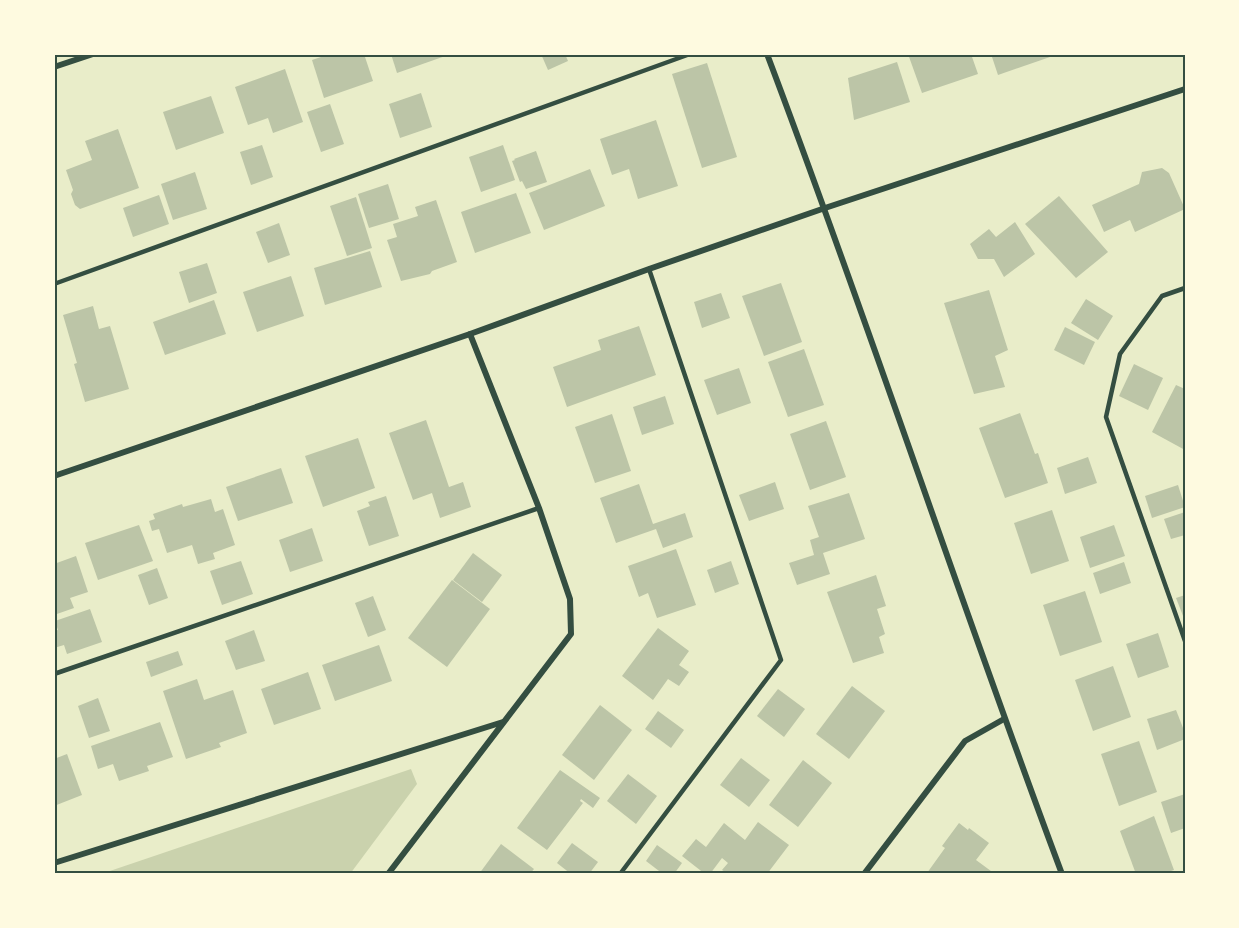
<svg xmlns="http://www.w3.org/2000/svg" width="1239" height="928" viewBox="0 0 1239 928" font-family="Signika,sans-serif">
<rect width="100%" height="100%" fill="#e9edc9"/>
<!-- green -->
<path fill="#cad2ad" d="M411,769L417,784L350,874H101Z"/>
<!-- building -->
<g fill="#bcc5a7">
<path d="M330,54H364L373,81L324,98L312,60Z"/>
<path d="M391,54H451L397,73Z"/>
<path d="M541,54H565L568,61L548,70Z"/>
<path d="M908,54H971L978,74L922,93Z"/>
<path d="M991,54H1050V57L998,75Z"/>
<path d="M897,62L910,102L854,120L848,78Z"/>
<path d="M707,63L737,157L702,168L672,74Z"/>
<path d="M285,69L303,122L273,133L268,118L248,125L235,87Z"/>
<path d="M421,93L432,127L400,138L389,104Z"/>
<path d="M211,96L224,133L176,150L163,112Z"/>
<path d="M330,104L344,144L321,152L307,112Z"/>
<path d="M656,120L678,186L638,199L629,169L612,175L600,139Z"/>
<path d="M118,129L139,188L80,209L75,205L71,194L73,190L66,170L92,160L85,141Z"/>
<path d="M262,145L273,177L251,185L240,152Z"/>
<path d="M503,145L515,180L481,192L469,157Z"/>
<path d="M536,151L547,182L526,189L522,181L520,182L512,161L515,160L514,159Z"/>
<path d="M1162,168L1169,173L1185,209L1135,232L1130,220L1104,232L1092,205L1139,184L1142,172Z"/>
<path d="M590,169L605,206L544,230L529,193Z"/>
<path d="M195,172L207,209L173,220L161,184Z"/>
<path d="M388,184L399,219L369,228L358,194Z"/>
<path d="M516,193L531,233L475,253L461,212Z"/>
<path d="M159,195L169,224L133,237L123,208Z"/>
<path d="M1059,196L1108,252L1076,278L1025,224Z"/>
<path d="M356,197L372,248L347,256L330,206Z"/>
<path d="M436,200L457,262L432,271L430,274L401,281L387,240L397,237L393,224L418,216L415,207Z"/>
<path d="M1015,222L1035,254L1004,277L994,259H978L970,244L989,229L996,237Z"/>
<path d="M279,223L290,255L268,263L256,232Z"/>
<path d="M370,251L382,287L325,305L314,268Z"/>
<path d="M207,263L217,293L189,303L179,272Z"/>
<path d="M291,276L304,316L257,332L243,292Z"/>
<path d="M781,283L802,342L764,356L742,296Z"/>
<path d="M989,290L1008,350L995,356L1005,387L974,394L944,303Z"/>
<path d="M721,293L730,318L702,328L694,302Z"/>
<path d="M1086,299L1113,316L1098,340L1071,323Z"/>
<path d="M214,300L226,334L165,355L153,322Z"/>
<path d="M93,306L99,329L110,326L129,389L85,402L74,364L77,363L63,315Z"/>
<path d="M639,326L656,375L567,407L553,367L601,350L598,340Z"/>
<path d="M1065,327L1095,342L1084,365L1054,350Z"/>
<path d="M804,349L824,405L788,417L768,362Z"/>
<path d="M1134,364L1163,378L1148,410L1119,396Z"/>
<path d="M739,368L751,403L717,415L704,380Z"/>
<path d="M1176,385L1185,389V450L1152,432Z"/>
<path d="M665,396L674,424L642,435L633,407Z"/>
<path d="M1020,413L1035,454L1038,453L1048,483L1005,498L979,428Z"/>
<path d="M612,414L631,471L595,483L575,427Z"/>
<path d="M426,420L449,487L463,482L471,507L440,518L432,493L413,500L389,433Z"/>
<path d="M826,421L846,477L810,490L790,434Z"/>
<path d="M358,438L375,488L323,507L305,456Z"/>
<path d="M1088,457L1097,483L1065,494L1057,468Z"/>
<path d="M281,468L293,503L238,521L226,487Z"/>
<path d="M775,482L784,509L749,521L739,495Z"/>
<path d="M639,484L653,524L685,513L693,537L663,548L656,529L616,543L600,498Z"/>
<path d="M1178,485L1185,507L1152,518L1145,496Z"/>
<path d="M849,493L865,539L823,553L830,574L797,585L789,563L814,555L810,540L819,537L808,506Z"/>
<path d="M386,496L399,536L369,546L357,511L370,506L368,502Z"/>
<path d="M211,499L215,512L223,509L235,545L213,553L215,559L198,564L192,545L167,553L159,529L152,531L149,521L155,519L153,514L182,504L183,507Z"/>
<path d="M1052,510L1069,561L1031,574L1014,523Z"/>
<path d="M1185,512V535L1171,539L1164,519Z"/>
<path d="M139,525L153,561L98,580L85,543Z"/>
<path d="M1114,525L1125,556L1090,568L1080,537Z"/>
<path d="M312,528L323,561L290,572L279,540Z"/>
<path d="M676,549L696,605L657,618L648,593L639,597L628,566Z"/>
<path d="M473,553L502,575L482,602L453,580Z"/>
<path d="M76,556L88,592L70,598L74,608L54,615V564Z"/>
<path d="M241,561L253,594L222,605L210,571Z"/>
<path d="M731,561L739,584L715,593L707,570Z"/>
<path d="M1124,562L1131,583L1100,594L1093,573Z"/>
<path d="M157,568L168,598L149,605L138,575Z"/>
<path d="M876,575L886,606L877,609L885,634L879,637L884,653L853,663L827,592Z"/>
<path d="M452,580L490,609L447,667L408,638Z"/>
<path d="M1085,591L1102,642L1060,656L1043,605Z"/>
<path d="M1185,595V621L1176,598Z"/>
<path d="M373,596L386,630L368,637L355,603Z"/>
<path d="M90,609L102,642L67,654L64,645L54,648V631L58,630L55,621Z"/>
<path d="M658,628L689,651L679,665L689,672L679,686L668,679L653,700L622,676Z"/>
<path d="M254,630L265,661L236,670L225,641Z"/>
<path d="M1158,633L1169,667L1138,678L1126,644Z"/>
<path d="M379,645L392,681L335,701L322,665Z"/>
<path d="M178,651L183,665L151,677L146,662Z"/>
<path d="M1113,666L1131,717L1093,731L1075,680Z"/>
<path d="M308,672L321,709L274,725L261,689Z"/>
<path d="M197,679L204,700L233,690L247,733L219,743L221,747L186,759L163,691Z"/>
<path d="M852,686L885,711L849,759L816,734Z"/>
<path d="M778,689L805,709L784,737L757,716Z"/>
<path d="M98,698L110,731L89,738L78,706Z"/>
<path d="M600,705L632,730L594,780L562,755Z"/>
<path d="M1176,710L1185,733V739L1157,750L1147,719Z"/>
<path d="M658,711L684,730L671,748L645,729Z"/>
<path d="M160,722L173,757L147,766L149,771L119,781L113,764L98,769L91,746Z"/>
<path d="M1139,741L1157,792L1119,806L1101,754Z"/>
<path d="M67,754L82,795L54,806V759Z"/>
<path d="M741,758L770,780L749,807L720,785Z"/>
<path d="M803,760L832,783L798,827L769,805Z"/>
<path d="M560,770L600,798L593,808L581,799L580,801L583,803L547,850L517,828Z"/>
<path d="M628,774L657,796L636,824L607,801Z"/>
<path d="M1185,794V828L1171,833L1161,802Z"/>
<path d="M1154,816L1174,870L1162,874H1136L1120,831Z"/>
<path d="M758,822L789,845L767,874H728L722,870L728,863L722,858L710,874H705L682,856L696,839L706,847L724,823L745,840Z"/>
<path d="M959,823L968,830L969,828L989,843L976,860L995,874L927,873L945,848L942,846Z"/>
<path d="M572,843L598,862L589,874H571L557,863Z"/>
<path d="M501,844L534,869L530,874H479Z"/>
<path d="M657,845L682,863L674,874H663L646,861Z"/>
</g>
<g fill="none" stroke-linecap="round" stroke-linejoin="round">
<!-- service -->
<g stroke="#344e41" stroke-width="4.5">
<path d="M54,284L690,54"/>
<path d="M1185,288L1162,296L1120,354L1106,417L1185,641"/>
<path d="M54,674L539,508"/>
<path d="M620,874L781,660L649,269"/>
</g>
<!-- minor -->
<g stroke="#344e41" stroke-width="6">
<path d="M767,54C870,326 960,602 1062,874"/>
<path d="M54,67L93,54"/>
<path d="M54,476L470,334L649,269L825,208L1185,89"/>
<path d="M54,863L503,722"/>
<path d="M388,874L571,634L570,599L539,508L470,334"/>
<path d="M864,874L965,741L1004,719"/>
</g>
</g>
<!-- border -->
<rect width="1239" height="928" fill="none" stroke="#fefae0" stroke-width="111"/>
<rect x="56" y="56" width="1128" height="816" fill="none" stroke="#344e41" stroke-width="2"/>
</svg>
